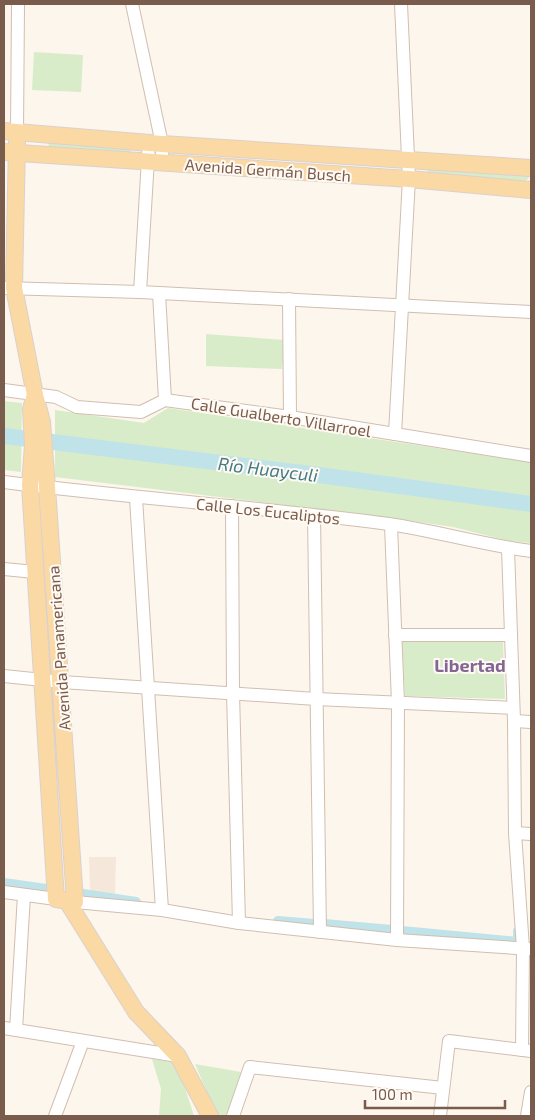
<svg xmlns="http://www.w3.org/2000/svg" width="535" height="1120" viewBox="0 0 535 1120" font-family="'Exo 2',sans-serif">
<rect width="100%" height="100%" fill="#fdf6ec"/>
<!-- residential -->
<path fill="#f5e8da" d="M89,857H116L115,896L95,894L90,889Z"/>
<!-- green -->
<g fill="#d8ecc9">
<path d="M34,52L83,55L81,92L32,90Z"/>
<path d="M48,141L132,149L129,152L49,147Z"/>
<path d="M428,168L527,175L529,178L524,182L429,174L427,170Z"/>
<path d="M206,334L285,340L282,369L206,366Z"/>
<path d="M4,401L22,403L21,472L4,470Z"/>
<path d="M168,408L531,462V543L509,541L453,527L391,518L55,477V410L144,423Z"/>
<path d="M402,641L503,642L505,699L405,696Z"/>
<path d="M152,1059L177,1063L194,1116H159L161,1089Z"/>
<path d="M195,1064L241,1072L226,1116H217Z"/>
</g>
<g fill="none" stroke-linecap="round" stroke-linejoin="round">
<!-- canal -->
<g stroke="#bfe3e8" stroke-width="10">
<path d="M4,883L46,889"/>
<path d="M83,894L136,902"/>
<path d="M278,921L314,924"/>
<path d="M324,924L392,930"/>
<path d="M402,931L518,942V931"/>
</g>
<!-- river -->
<path stroke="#bfe3e8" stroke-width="16" d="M4,436L319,475L531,504"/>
<!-- minor casing -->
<g stroke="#d1beb0" stroke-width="14">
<g id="minor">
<path d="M132,4L162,144V164"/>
<path d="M17,132L18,4"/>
<path d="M4,288L140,292L531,312"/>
<path d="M140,292L149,142"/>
<path d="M159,293L165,400"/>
<path d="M289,299L290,417"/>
<path d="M4,390L56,397L77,407L141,412L165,400L290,417L531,456"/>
<path d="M395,434L409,179L401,4"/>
<path d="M4,482C132,498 261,507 389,524C437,531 483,545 531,551"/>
<path d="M136,498L162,910"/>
<path d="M232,506L233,692L239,923"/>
<path d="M314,516L320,932"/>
<path d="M391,525L398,703L397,940"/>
<path d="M508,548L514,721L515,833L523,948L522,1050"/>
<path d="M4,569L35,572"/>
<path d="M395,635H511"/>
<path d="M4,676L62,682L316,699L513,708"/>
<path d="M514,721L531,722"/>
<path d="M515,833L531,834"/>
<path d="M4,892L56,899"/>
<path d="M75,902L162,910L239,923L397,940L531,949"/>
<path d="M4,1028L178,1056"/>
<path d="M16,1030L24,895"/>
<path d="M55,1116L83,1041"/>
<path d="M233,1116L250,1067L443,1088"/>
<path d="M440,1116L449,1041L531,1051"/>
<path d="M527,1116L531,1092"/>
</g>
</g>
<!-- major casing -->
<g stroke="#dad1cd" stroke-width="18">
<g id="major">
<path d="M4,131L162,144L531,168"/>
<path d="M17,142L14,288L35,395"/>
<path d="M4,152L409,179L531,190"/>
<path d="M35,395L42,422L47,487L75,902L56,899L30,485L33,445L31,409Z"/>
<path d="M67,901L136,1012L178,1056L210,1116"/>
</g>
</g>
<!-- minor -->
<use href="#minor" stroke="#fff" stroke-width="12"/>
<!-- major -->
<use href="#major" stroke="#fbd9a5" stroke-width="16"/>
</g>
<g text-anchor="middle" stroke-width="4" stroke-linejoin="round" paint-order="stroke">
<!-- street labels -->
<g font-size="16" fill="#7a5c4d" stroke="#fffaf3">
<text transform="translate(268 170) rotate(4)" y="6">Avenida Germán Busch</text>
<text transform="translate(281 417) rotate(9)" y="6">Calle Gualberto Villarroel</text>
<text transform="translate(268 511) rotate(6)" y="6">Calle Los Eucaliptos</text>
<text transform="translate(59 648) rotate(-94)" y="6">Avenida Panamericana</text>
</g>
<!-- water labels -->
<g font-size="18" font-style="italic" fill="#437c86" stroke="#fffaf3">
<text transform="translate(268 470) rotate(7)" y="6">Río Huayculi</text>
</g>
<!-- neighbourhood labels -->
<g font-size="18" font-weight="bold" fill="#846695" stroke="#fffaf3">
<text x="470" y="672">Libertad</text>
</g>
</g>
<!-- border -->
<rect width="535" height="1120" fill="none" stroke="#7a5c4d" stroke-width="10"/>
<!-- scale -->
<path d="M365 1100v8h140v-8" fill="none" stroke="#7a5c4d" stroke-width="2.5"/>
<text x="372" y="1100" font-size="15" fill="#7a5c4d" stroke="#fffaf3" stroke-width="4" paint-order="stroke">100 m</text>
</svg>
